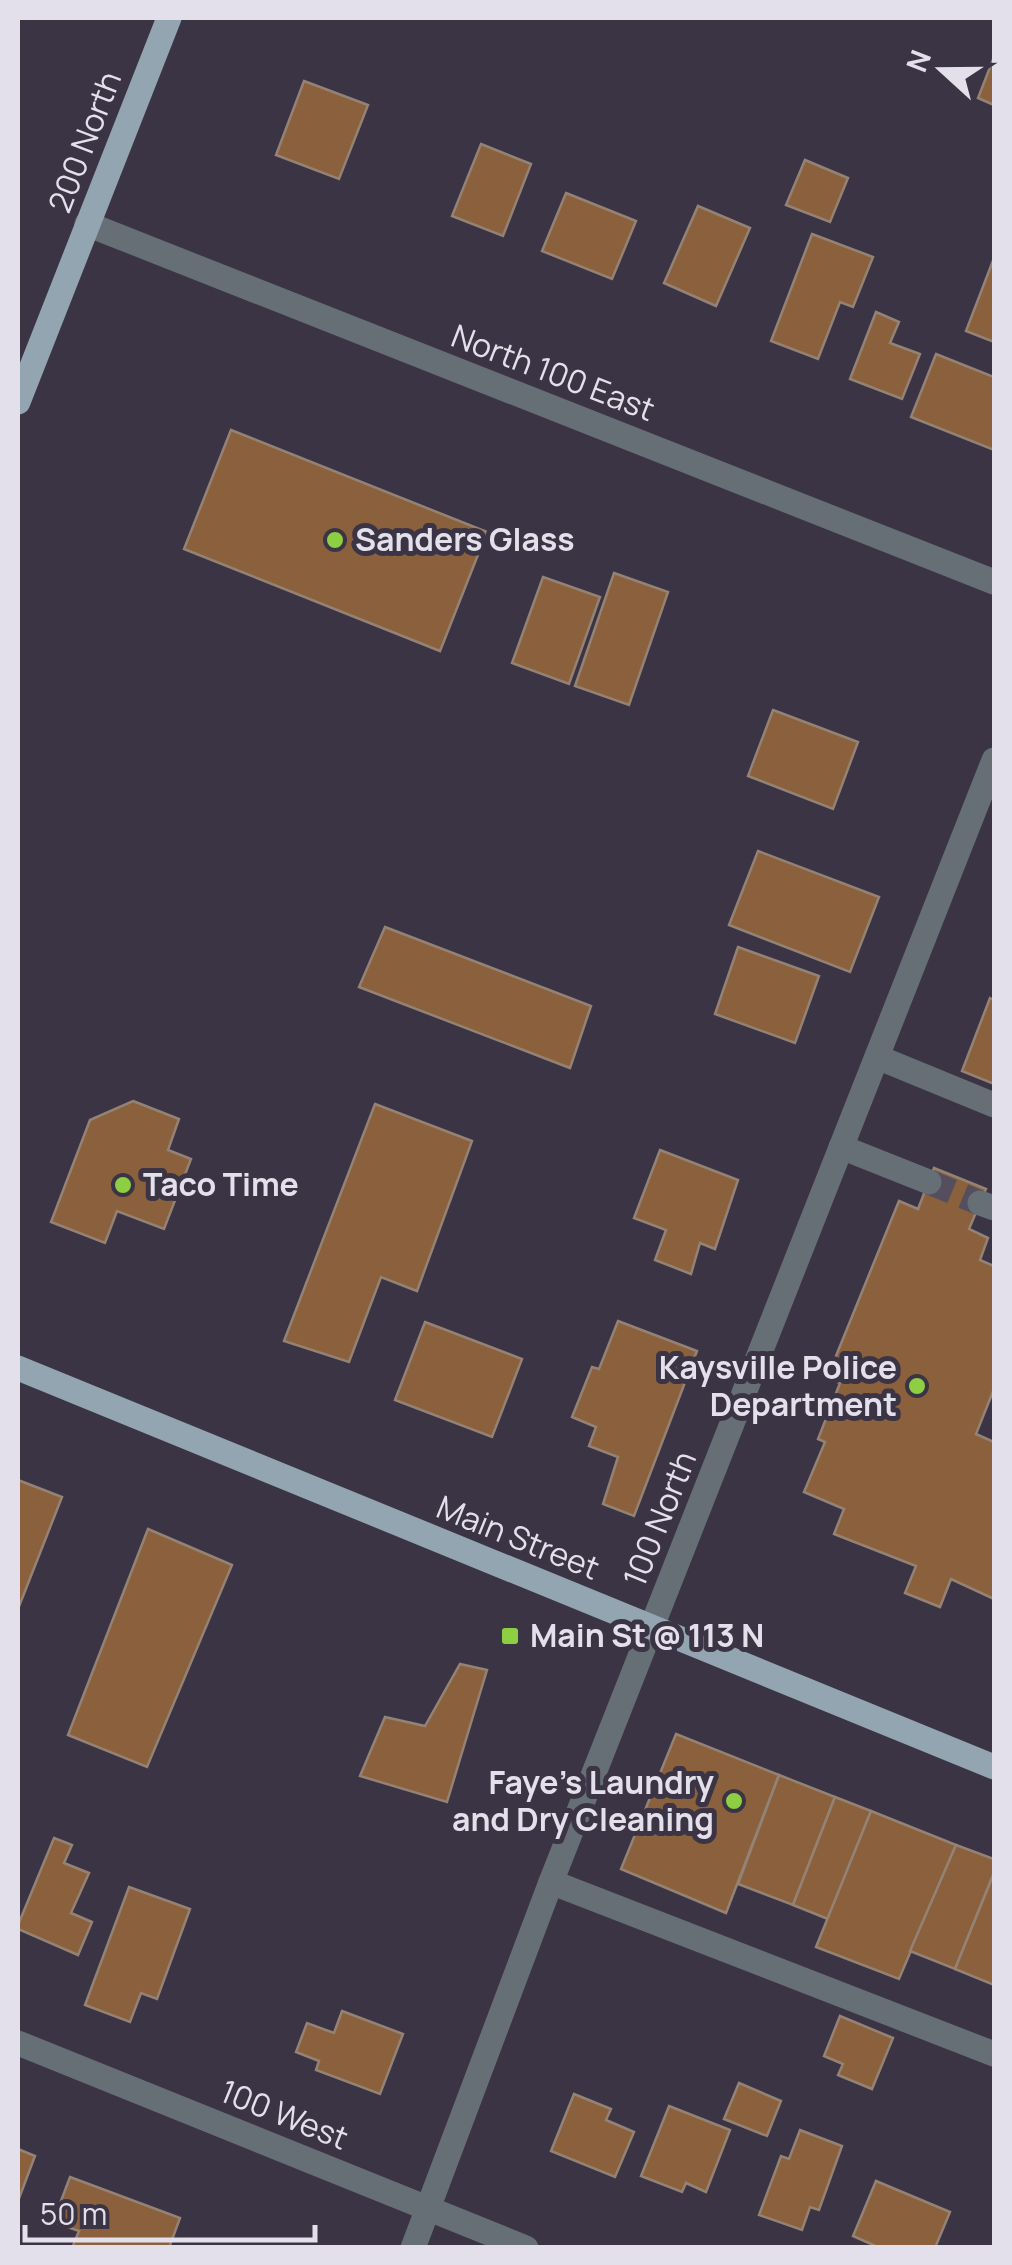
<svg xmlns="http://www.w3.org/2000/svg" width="1012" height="2265" viewBox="0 0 1012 2265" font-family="Manrope,sans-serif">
<rect width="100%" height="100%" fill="#3b3445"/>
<!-- building -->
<g fill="#8b613d" stroke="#948274" stroke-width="2.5">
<path d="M994,57V105L978,98Z"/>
<path d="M304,81L368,105L339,179L276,155Z"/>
<path d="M481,144L531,164L503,236L452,216Z"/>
<path d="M805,160L848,178L830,222L786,205Z"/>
<path d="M566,193L636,221L612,279L542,251Z"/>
<path d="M698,206L750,228L716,306L664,283Z"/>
<path d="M812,234L873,257L853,307L840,302L818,359L771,341Z"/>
<path d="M994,258V342L966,331Z"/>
<path d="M876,312L899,322L890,343L920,354L902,399L850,379Z"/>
<path d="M936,354L994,377V450L911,417Z"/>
<path d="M231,430L487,532L440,651L184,549Z"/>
<path d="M614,573L668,592L629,705L575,686Z"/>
<path d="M543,577L600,597L569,684L512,663Z"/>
<path d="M773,710L858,742L833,809L748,776Z"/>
<path d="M758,851L879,897L850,972L729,925Z"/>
<path d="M385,927L591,1006L570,1068L359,987Z"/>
<path d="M738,947L819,976L795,1043L715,1014Z"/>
<path d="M990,998L994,1000V1084L962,1071Z"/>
<path d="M133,1101L179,1119L168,1150L191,1159L164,1229L117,1211L105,1243L51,1222L90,1120Z"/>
<path d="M375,1104L472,1141L417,1291L381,1277L349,1362L284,1341Z"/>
<path d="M660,1150L738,1180L715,1249L700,1243L691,1274L655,1260L666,1230L634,1218Z"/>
<path d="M934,1168L986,1189L969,1229L988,1238L980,1260L994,1266V1389L976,1434L994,1442V1599L951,1579L940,1607L905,1593L916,1566L834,1534L844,1509L804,1492L825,1442L818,1439L840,1383L827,1378L899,1201L918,1209Z"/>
<path d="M618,1321L697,1351L634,1516L603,1504L618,1457L589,1446L596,1427L572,1417L592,1367L599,1369Z"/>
<path d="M425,1322L522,1359L492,1437L395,1400Z"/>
<path d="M18,1480L62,1497L18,1609Z"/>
<path d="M148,1529L232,1565L147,1767L68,1735Z"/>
<path d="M460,1664L487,1670L447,1802L360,1776L385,1717L425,1726Z"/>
<path d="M676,1734L779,1775L726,1913L621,1869Z"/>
<path d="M779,1775L835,1797L793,1905L738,1884Z"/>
<path d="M835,1797L871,1811L828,1919L793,1905Z"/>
<path d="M871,1811L956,1845L899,1979L816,1947Z"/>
<path d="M54,1838L72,1845L64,1863L89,1873L71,1913L92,1922L78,1955L18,1929V1925Z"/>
<path d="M956,1845L994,1859V1873L955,1969L910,1951Z"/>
<path d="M994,1873V1985L955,1969Z"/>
<path d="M129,1887L190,1909L157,1999L141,1993L130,2022L85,2005Z"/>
<path d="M342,2011L403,2034L380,2094L316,2070L319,2061L296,2052L307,2023L334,2033Z"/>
<path d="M840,2016L893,2038L872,2089L838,2075L843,2064L824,2056Z"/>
<path d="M739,2083L781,2101L767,2136L724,2119Z"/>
<path d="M574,2094L611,2109L606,2120L634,2132L615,2177L551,2151Z"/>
<path d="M669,2106L730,2130L706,2192L686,2183L682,2192L641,2176Z"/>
<path d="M800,2130L842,2146L819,2210L810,2207L802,2230L759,2215L781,2156L789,2159Z"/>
<path d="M18,2149L35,2156L18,2201Z"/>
<path d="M70,2177L180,2218L169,2248H72L79,2231L53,2222Z"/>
<path d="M876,2181L950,2212L935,2248H880L853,2236Z"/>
</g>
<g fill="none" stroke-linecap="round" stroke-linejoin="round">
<!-- minor-tunnel -->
<path stroke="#544e5e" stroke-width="25" stroke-dasharray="25 12" stroke-linecap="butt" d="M929,1182L980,1203"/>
<!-- minor -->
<g stroke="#666f75" stroke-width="25">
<path d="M87,224L994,582"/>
<path d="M877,1057L994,1105"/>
<path d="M841,1147L929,1182"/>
<path d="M980,1203L994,1208"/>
<path d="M551,1882L994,2054"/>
<path d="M18,2043L526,2248"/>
<path d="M413,2248L551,1882L994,760"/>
</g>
<!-- major -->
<g stroke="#93a5b0" stroke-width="25">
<path d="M18,402L169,18"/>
<path d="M18,1368L994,1767"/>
</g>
</g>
<!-- markers -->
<g fill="#8ece43" stroke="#3b3445" stroke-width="4">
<circle cx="335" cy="540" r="10"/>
<circle cx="123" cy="1185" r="10"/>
<circle cx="917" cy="1386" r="10"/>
<rect x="500" y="1626" width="20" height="20" rx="5"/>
<circle cx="734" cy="1801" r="10"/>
</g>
<g text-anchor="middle" stroke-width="10" stroke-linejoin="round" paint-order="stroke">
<!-- street labels -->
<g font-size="32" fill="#e4e0eb" stroke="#3b3445">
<text transform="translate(85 142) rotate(-69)" y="11">200 North</text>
<text transform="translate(553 373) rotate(21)" y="11">North 100 East</text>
<text transform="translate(660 1519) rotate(-68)" y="11">100 North</text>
<text transform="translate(518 1538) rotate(22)" y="11">Main Street</text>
<text transform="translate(284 2115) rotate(22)" y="11">100 West</text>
</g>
<!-- poi labels -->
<g font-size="32" font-weight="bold" fill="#e4e0eb" stroke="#3b3445" text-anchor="start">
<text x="355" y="551">Sanders Glass</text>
<text x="143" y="1196">Taco Time</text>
<text x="897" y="1379" text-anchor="end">Kaysville Police<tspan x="897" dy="37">Department</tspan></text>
<text x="530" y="1647">Main St @ 113 N</text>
<text x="714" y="1794" text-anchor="end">Faye's Laundry<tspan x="714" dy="37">and Dry Cleaning</tspan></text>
</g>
</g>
<!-- border -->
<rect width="1012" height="2265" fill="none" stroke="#e4e0eb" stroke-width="40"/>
<!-- north arrow -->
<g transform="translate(942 70) rotate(291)" stroke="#3b3445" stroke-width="8" paint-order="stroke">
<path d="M0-8L18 38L0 25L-18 38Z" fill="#e4e0eb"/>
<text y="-15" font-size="28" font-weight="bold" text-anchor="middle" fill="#e4e0eb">N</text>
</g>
<!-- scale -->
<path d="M25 2225v15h290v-15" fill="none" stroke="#e4e0eb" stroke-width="5"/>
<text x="40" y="2225" font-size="30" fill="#e4e0eb" stroke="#3b3445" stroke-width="8" paint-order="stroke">50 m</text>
</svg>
